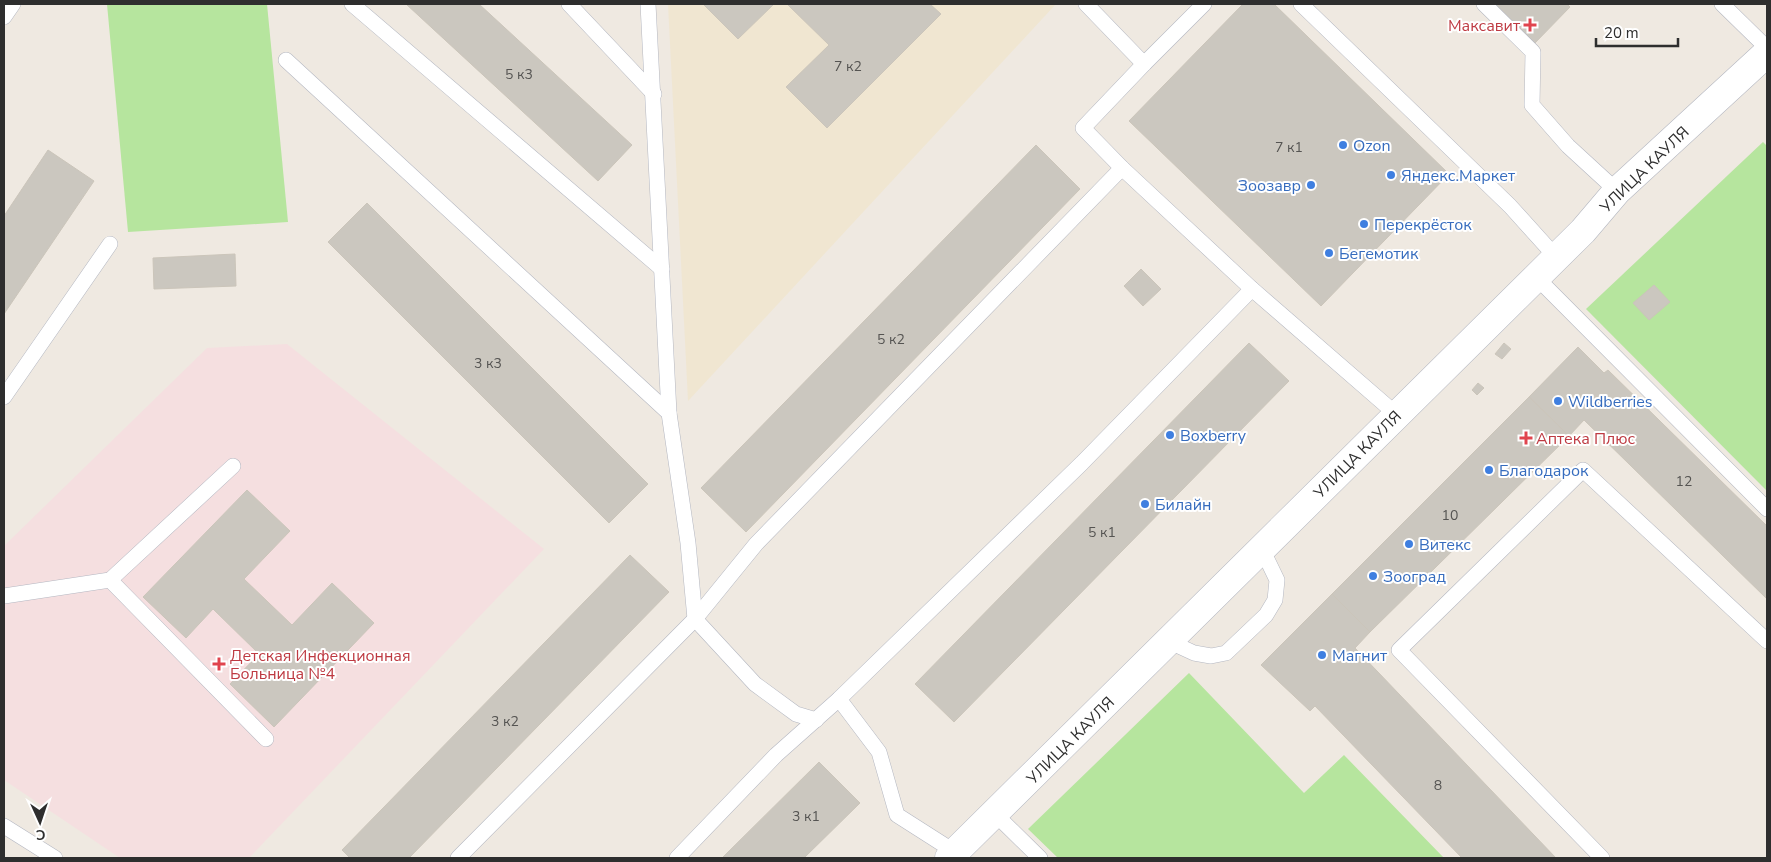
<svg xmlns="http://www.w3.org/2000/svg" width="1771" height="862" viewBox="0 0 1771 862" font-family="'Nunito Sans',sans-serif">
<rect width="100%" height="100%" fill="#efe9e1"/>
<!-- education -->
<path fill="#f0e6d1" d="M668,4H1056L688,401Z"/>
<!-- medical -->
<path fill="#f5dfe0" d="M287,344L544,549L249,858H120L4,780V546L207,348Z"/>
<!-- green -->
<g fill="#b6e59e">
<path d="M107,4H267L288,222L128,232Z"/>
<path d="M1763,142L1767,146V491L1586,309Z"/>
<path d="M1189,673L1304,793L1344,755L1444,858H1058L1028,829Z"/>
</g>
<!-- building -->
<g fill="#cbc7bf" stroke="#cbc5ba">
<path d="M406,4H479L632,145L598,181Z"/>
<path d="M703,4H774L738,39Z"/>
<path d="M787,4H930L941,14L827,128L786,87L829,45Z"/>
<path d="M1243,4H1274L1449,174L1321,306L1129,121Z"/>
<path d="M1489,4H1567L1570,7L1532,46Z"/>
<path d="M1036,145L1080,189L746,532L701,488Z"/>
<path d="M48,150L94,181L4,314V216Z"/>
<path d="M367,203L648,484L609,523L328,242Z"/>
<path d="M235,254L236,286L154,289L153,258Z"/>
<path d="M1141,269L1161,289L1143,306L1124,286Z"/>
<path d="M1654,285L1670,302L1649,320L1633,303Z"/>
<path d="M1249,343L1289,381L954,722L915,684Z"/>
<path d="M1504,343L1511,349L1502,359L1495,354Z"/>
<path d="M1578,347L1604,373L1608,370L1767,526V599L1584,420L1569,436L1529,397Z"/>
<path d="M1478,383L1484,388L1477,395L1472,390Z"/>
<path d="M1529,397L1569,436L1370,632L1332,594Z"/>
<path d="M247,490L290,531L244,579L292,625L332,583L374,623L274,727L230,684L259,654L213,609L186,638L143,597Z"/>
<path d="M630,555L669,592L409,858H350L342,850Z"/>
<path d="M1332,594L1370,632L1355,648L1556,858H1462L1315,706L1310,711L1261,665Z"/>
<path d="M819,762L860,803L804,858H722Z"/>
</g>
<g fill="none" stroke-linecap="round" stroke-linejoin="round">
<!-- service casing -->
<g stroke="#b4b7c1" stroke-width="16">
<g id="service">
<path d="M352,4L662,269"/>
<path d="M569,4L654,94"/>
<path d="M648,4L669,413L688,543L695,619L755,684L796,714L816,720"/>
<path d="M1086,4L1144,64L1204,4"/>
<path d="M1301,4L1510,206L1556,257"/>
<path d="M1484,4L1533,52L1532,105L1568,146L1617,191"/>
<path d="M1722,4L1767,48"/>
<path d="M4,17L13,4"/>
<path d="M286,60L669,413"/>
<path d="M1122,168L1083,128L1144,64"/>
<path d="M1536,277L1767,509"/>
<path d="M4,397L110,244"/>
<path d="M110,580L266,739"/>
<path d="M4,596L110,580L233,466"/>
<path d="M1168,641L1194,653L1211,656L1226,653L1266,615L1275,600L1277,580L1262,549"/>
<path d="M839,699L879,752L897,815L955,852"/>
<path d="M995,814L1040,858"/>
<path d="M4,826L55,858"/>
<path d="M458,858L695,619L756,544L1122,168L1252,289L1396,414"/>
<path d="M677,858L776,755L839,699L1082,463L1252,289"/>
<path d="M1602,858L1399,650L1583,470L1767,641"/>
</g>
</g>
<!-- minor casing -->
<g stroke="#b4b7c1" stroke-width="29">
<path id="minor" d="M949,858L1583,231L1617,191L1767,53"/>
</g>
<!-- service -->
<use href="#service" stroke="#fff" stroke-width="15"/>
<!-- minor -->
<use href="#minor" stroke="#fff" stroke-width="28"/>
</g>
<!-- markers -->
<g fill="#e0444e" stroke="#fff" stroke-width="2">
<path d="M1527.5 17.5h5v5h5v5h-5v5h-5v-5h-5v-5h5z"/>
<path d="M1523.5 430.5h5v5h5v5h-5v5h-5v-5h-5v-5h5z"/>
<path d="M216.5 656.5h5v5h5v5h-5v5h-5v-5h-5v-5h5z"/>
</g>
<g fill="#3f7fe0" stroke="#fff" stroke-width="2">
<circle cx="1343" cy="145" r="5"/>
<circle cx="1391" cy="175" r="5"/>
<circle cx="1311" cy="185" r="5"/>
<circle cx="1364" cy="224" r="5"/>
<circle cx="1329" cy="253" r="5"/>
<circle cx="1558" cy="401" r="5"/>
<circle cx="1170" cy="435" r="5"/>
<circle cx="1489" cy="470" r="5"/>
<circle cx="1145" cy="504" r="5"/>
<circle cx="1409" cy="544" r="5"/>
<circle cx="1373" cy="576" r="5"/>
<circle cx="1322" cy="655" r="5"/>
</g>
<g text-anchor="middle" stroke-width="4" stroke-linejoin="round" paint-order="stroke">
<!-- number labels -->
<g font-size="14" fill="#555452">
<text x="848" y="71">7 к2</text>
<text x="519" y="79">5 к3</text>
<text x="1289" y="152">7 к1</text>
<text x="891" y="344">5 к2</text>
<text x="488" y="368">3 к3</text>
<text x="1684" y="486">12</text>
<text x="1450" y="520">10</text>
<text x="1102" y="537">5 к1</text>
<text x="505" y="726">3 к2</text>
<text x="1438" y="790">8</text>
<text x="806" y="821">3 к1</text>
</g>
<!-- health labels -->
<g font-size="16" fill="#be3a42" stroke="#fff" text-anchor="start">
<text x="1520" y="31" text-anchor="end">Максавит</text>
<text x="1536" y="444">Аптека Плюс</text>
<text x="230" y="661">Детская Инфекционная<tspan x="230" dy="18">Больница №4</tspan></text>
</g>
<!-- shop labels -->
<g font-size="16" fill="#366cbe" stroke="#fff" text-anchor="start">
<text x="1353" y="151">Ozon</text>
<text x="1401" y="181">Яндекс.Маркет</text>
<text x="1301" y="191" text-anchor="end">Зоозавр</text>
<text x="1374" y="230">Перекрёсток</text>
<text x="1339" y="259">Бегемотик</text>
<text x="1568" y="407">Wildberries</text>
<text x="1180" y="441">Boxberry</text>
<text x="1499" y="476">Благодарок</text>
<text x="1155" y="510">Билайн</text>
<text x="1419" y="550">Витекс</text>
<text x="1383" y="582">Зооград</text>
<text x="1332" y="661">Магнит</text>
</g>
<!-- street labels -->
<g font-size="16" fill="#2e2e2e" stroke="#fff">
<text transform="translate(1644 169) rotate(-44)" y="6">УЛИЦА КАУЛЯ</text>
<text transform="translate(1357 454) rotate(-45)" y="6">УЛИЦА КАУЛЯ</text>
<text transform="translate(1070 740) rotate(-45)" y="6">УЛИЦА КАУЛЯ</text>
</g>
</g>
<!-- border -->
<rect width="1771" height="862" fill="none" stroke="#2e2e2e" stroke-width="10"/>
<!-- north arrow -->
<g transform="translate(40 822) rotate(177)" stroke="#ffffff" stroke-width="4" paint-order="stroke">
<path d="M0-4L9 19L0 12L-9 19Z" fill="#2e2e2e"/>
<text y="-8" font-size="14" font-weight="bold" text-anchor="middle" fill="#2e2e2e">С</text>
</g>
<!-- scale -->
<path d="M1596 38v8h82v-8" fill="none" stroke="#2e2e2e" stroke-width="2.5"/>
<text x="1604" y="38" font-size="15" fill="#2e2e2e" stroke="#ffffff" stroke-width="4" paint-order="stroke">20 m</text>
</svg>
